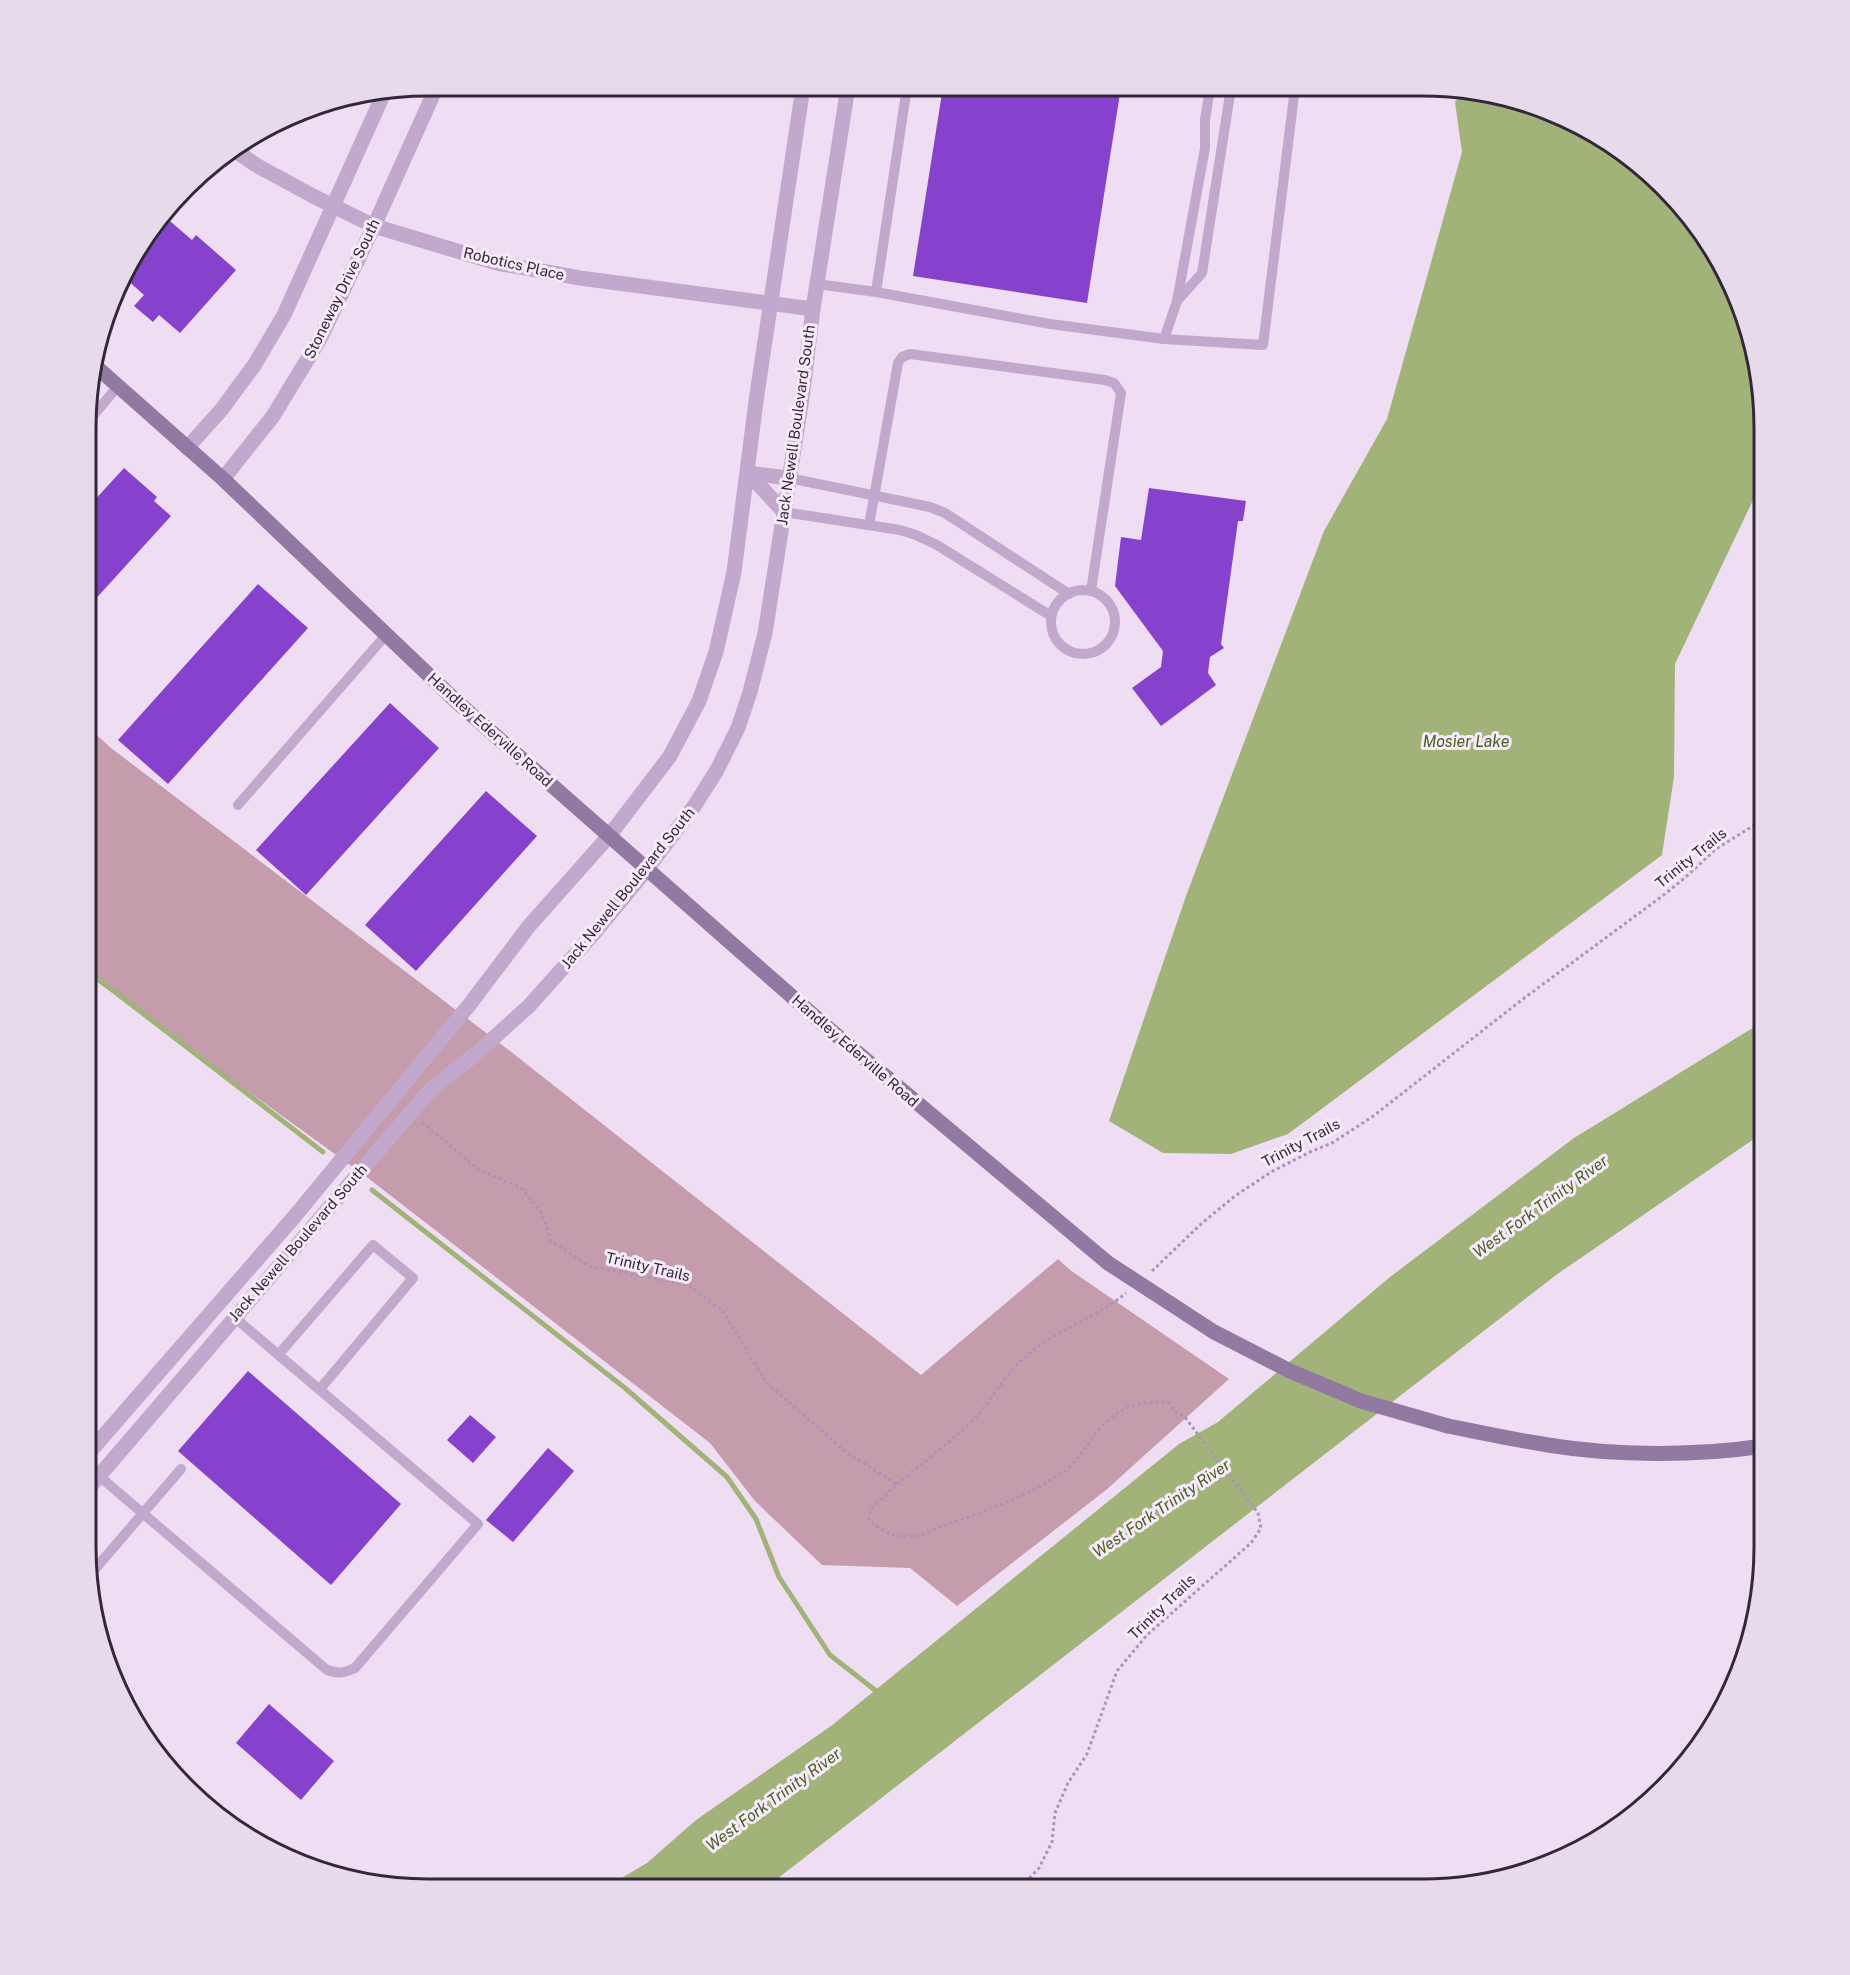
<svg xmlns="http://www.w3.org/2000/svg" width="1850" height="1975" viewBox="0 0 1850 1975" font-family="'Public Sans',sans-serif">
<rect width="100%" height="100%" fill="#efddf4"/>
<!-- green -->
<path fill="#c49cac" d="M90,729L111,748L510,1051L921,1375L1058,1259L1070,1270L1229,1379L1106,1490L957,1606L910,1568L822,1565L755,1501L710,1443L368,1178L89,976Z"/>
<!-- water -->
<g fill="#a2b37a">
<path d="M1467,89L1594,132L1648,171L1707,237L1746,318L1764,406V477L1675,664L1674,777L1662,855L1288,1134L1231,1154L1163,1153L1109,1121L1186,896L1324,531L1387,419L1462,152L1455,102Z"/>
<path d="M1764,1021V1132L1556,1275L764,1889H603L647,1863L696,1820L831,1726L1179,1444L1218,1422L1390,1277L1574,1138Z"/>
</g>
<g fill="none" stroke-linecap="round" stroke-linejoin="round">
<!-- stream -->
<g stroke="#a2b37a" stroke-width="5">
<path d="M89,972L323,1152"/>
<path d="M372,1190L625,1388L727,1477L756,1519L779,1577L830,1655L880,1694"/>
</g>
</g>
<!-- building -->
<g fill="#8742cd">
<path d="M943,87H1121L1087,303L913,276Z"/>
<path d="M164,216L192,240L196,235L236,270L180,333L159,315L153,322L134,306L144,295L124,277L131,257Z"/>
<path d="M124,468L157,497L154,501L171,516L91,604V504Z"/>
<path d="M1149,488L1246,501L1243,521H1238L1221,644L1224,648L1210,657L1208,673L1216,685L1161,726L1132,688L1161,667L1163,651L1115,586L1121,537L1141,540Z"/>
<path d="M258,584L308,628L168,784L118,740Z"/>
<path d="M390,703L439,748L306,895L256,850Z"/>
<path d="M486,791L537,836L416,971L365,925Z"/>
<path d="M248,1371L401,1504L331,1585L178,1451Z"/>
<path d="M470,1415L496,1437L473,1463L447,1440Z"/>
<path d="M548,1448L574,1471L513,1542L486,1520Z"/>
<path d="M269,1704L334,1761L301,1800L236,1743Z"/>
</g>
<g fill="none" stroke-linecap="round" stroke-linejoin="round">
<!-- path -->
<g stroke="#ad92b9" stroke-width="3" stroke-dasharray="3 3" stroke-linecap="butt">
<path d="M422,1122L479,1170L520,1187L542,1213L551,1241L589,1266L688,1285L722,1310L766,1382L847,1453L897,1484L871,1509L869,1519C881,1532 896,1539 914,1536C924,1535 934,1529 944,1526C985,1511 1029,1496 1065,1471C1071,1467 1076,1460 1081,1454C1089,1444 1096,1431 1106,1422C1124,1405 1145,1400 1169,1403L1174,1411L1184,1416L1258,1513L1261,1528L1251,1543L1147,1635L1117,1671L1087,1754L1068,1783L1055,1813L1052,1842L1039,1868L1019,1889"/>
<path d="M1152,1271L1202,1223L1235,1196L1271,1172L1310,1152L1332,1143L1372,1117L1523,999L1665,894L1688,875L1716,849L1764,819"/>
<path d="M897,1484C923,1462 953,1441 977,1416C994,1397 1006,1373 1026,1356C1056,1330 1096,1318 1126,1293"/>
</g>
<!-- lane -->
<g stroke="#c2a8cd" stroke-width="10">
<path d="M817,284L876,292L1050,324L1164,339L1177,301L1205,148V120L1210,88"/>
<path d="M876,292L907,87"/>
<path d="M1177,301L1202,273L1231,88"/>
<path d="M1164,339L1263,345L1295,88"/>
<path d="M92,417L118,386"/>
<path d="M789,478L930,507L945,513L1069,594"/>
<path d="M784,512L900,530L916,535L937,545L1051,616"/>
<path d="M869,525L898,363L902,357L910,354L1105,380L1114,383L1121,393L1091,591"/>
<circle cx="1083" cy="622" r="32"/>
<path d="M238,805L386,635"/>
<path d="M279,1354L373,1245L413,1278L320,1389"/>
<path d="M99,1476L327,1670C338,1674 344,1673 355,1668L478,1524L235,1318"/>
<path d="M89,1576L181,1469"/>
</g>
<!-- street -->
<g stroke="#c2a8cd" stroke-width="15">
<path d="M236,151L256,165L313,196L374,226L497,263L580,278L813,309"/>
<path d="M187,448L222,409L255,364L284,315L384,93"/>
<path d="M748,473L784,512"/>
<path d="M748,473L789,478"/>
<path d="M223,479L273,416L320,339L374,226L437,86"/>
<path d="M87,1455L294,1217L470,1004L529,926L609,836L670,756L699,701L716,652L734,572L757,394L803,87"/>
<path d="M87,1466L99,1476"/>
<path d="M87,1490L431,1089L477,1053L529,1006L596,931L647,869L695,805L717,770L738,728L750,692L765,633L802,398L813,309L848,87"/>
</g>
<!-- secondary -->
<g stroke="#9279a1" stroke-width="15">
<path d="M92,363L223,479L456,701L822,1023L1108,1263"/>
<path d="M1448,1426C1482,1433 1515,1440 1548,1445C1615,1456 1697,1456 1764,1446"/>
</g>
<!-- secondary-bridge -->
<path stroke="#9279a1" stroke-width="15" d="M1108,1263L1214,1332L1290,1371L1361,1401L1448,1426"/>
</g>
<g text-anchor="middle" stroke-width="6" stroke-linejoin="round" paint-order="stroke">
<!-- street labels -->
<g font-size="15" fill="#322839" stroke="#f7eafb">
<text transform="translate(514 264) rotate(13)" y="5">Robotics Place</text>
<text transform="translate(342 289) rotate(-64)" y="5">Stoneway Drive South</text>
<text transform="translate(796 425) rotate(-82)" y="5">Jack Newell Boulevard South</text>
<text transform="translate(490 730) rotate(42)" y="5">Handley Ederville Road</text>
<text transform="translate(1691 858) rotate(-39)" y="5">Trinity Trails</text>
<text transform="translate(628 888) rotate(-51)" y="5">Jack Newell Boulevard South</text>
<text transform="translate(855 1051) rotate(41)" y="5">Handley Ederville Road</text>
<text transform="translate(1301 1143) rotate(-28)" y="5">Trinity Trails</text>
<text transform="translate(298 1243) rotate(-49)" y="5">Jack Newell Boulevard South</text>
<text transform="translate(648 1267) rotate(13)" y="5">Trinity Trails</text>
<text transform="translate(1162 1607) rotate(-44)" y="5">Trinity Trails</text>
</g>
<!-- water labels -->
<g font-size="16" font-style="italic" fill="#485e1b" stroke="#f7eafb">
<text x="1466" y="747">Mosier Lake</text>
<text transform="translate(1540 1206) rotate(-36)" y="6">West Fork Trinity River</text>
<text transform="translate(1161 1508) rotate(-34)" y="6">West Fork Trinity River</text>
<text transform="translate(773 1799) rotate(-36)" y="6">West Fork Trinity River</text>
</g>
</g>
<!-- crop -->
<path d="M0 0H1850V1975H0ZM428 96H1422A332 332 0 0 1 1754 428V1547A332 332 0 0 1 1422 1879H428A332 332 0 0 1 96 1547V428A332 332 0 0 1 428 96Z" fill="#e7daeb" fill-rule="evenodd"/>
<path fill="none" stroke="#322839" stroke-width="3" d="M428 96H1422A332 332 0 0 1 1754 428V1547A332 332 0 0 1 1422 1879H428A332 332 0 0 1 96 1547V428A332 332 0 0 1 428 96Z"/>
</svg>
